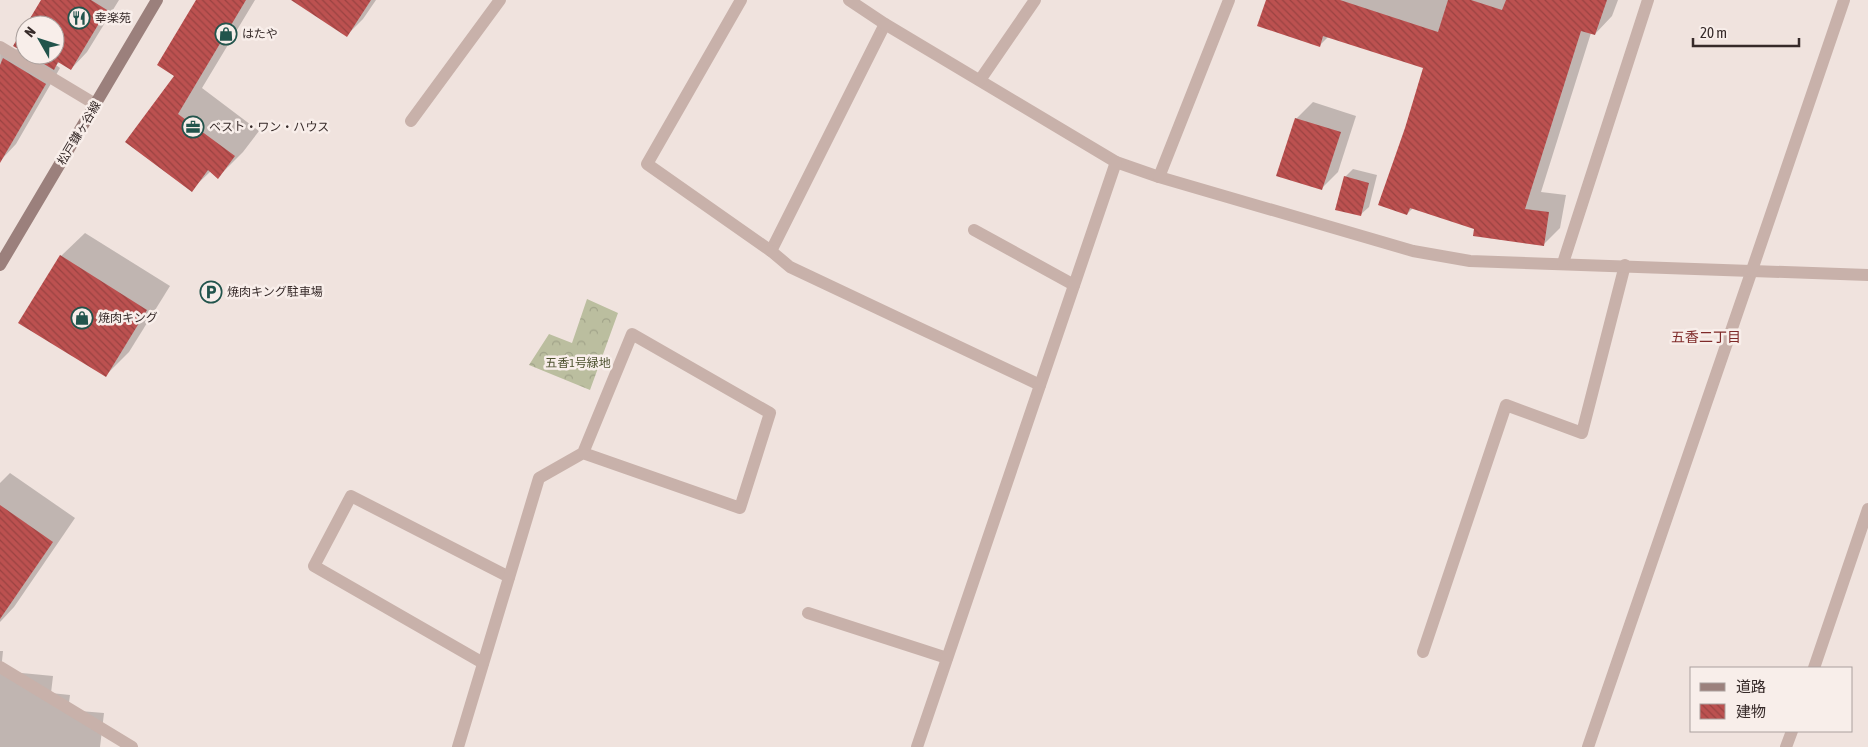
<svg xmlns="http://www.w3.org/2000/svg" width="1868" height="747" viewBox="0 0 1868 747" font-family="'Asap Condensed','Noto Sans JP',sans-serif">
<defs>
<pattern id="forest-crowns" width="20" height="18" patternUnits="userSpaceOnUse" patternTransform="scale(1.25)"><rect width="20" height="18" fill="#bbbe9f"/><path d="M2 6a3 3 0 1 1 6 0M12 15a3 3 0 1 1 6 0" fill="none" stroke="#a1a389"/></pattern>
<pattern id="building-back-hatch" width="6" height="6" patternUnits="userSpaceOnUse" patternTransform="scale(1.25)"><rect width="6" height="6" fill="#bc5150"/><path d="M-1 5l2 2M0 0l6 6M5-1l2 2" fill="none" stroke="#9a4342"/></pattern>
</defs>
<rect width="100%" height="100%" fill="#f0e3de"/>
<!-- forest -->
<path fill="url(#forest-crowns)" d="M587,299L618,313L590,390L529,365L549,334L572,343Z"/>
<!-- shadow -->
<g fill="#0003">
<path d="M43,0H119L87,52L71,69L60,62L56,65L60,68L16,144L1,160L0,42L14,52L19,47L25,29V55H55V25H27Z"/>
<path d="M198,0H255L202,88L259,131L243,152L218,177L211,171L191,190L127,142L176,76Z"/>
<path d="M294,0H376L363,19L347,35Z"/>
<path d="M1267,0H1618L1612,16L1595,34L1591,33L1541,192L1566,195L1560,228L1543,245L1475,228L1413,208L1407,214V128L1424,67L1329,36L1320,45Z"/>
<path d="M1313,102L1356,116L1338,172L1321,189L1296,119Z"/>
<path d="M1353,169L1377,175L1369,207L1360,215L1345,177Z"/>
<path d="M85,233L170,286L129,352L106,375L61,256Z"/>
<path d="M10,473L75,518L14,607L0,622V483Z"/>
<path d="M0,651H3L1,671L53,676L51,693L70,695L68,710L104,713L100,747H0Z"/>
</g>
<!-- building -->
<g fill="url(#building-back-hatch)">
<path d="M41,0H91L107,10L71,70L58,62L54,70L29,55H55V25H26Z"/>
<path d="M196,0H246L178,114L235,156L218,179L208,170L192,192L125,142L174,76L157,65Z"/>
<path d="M291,0H371L347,37Z"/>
<path d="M1266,0H1340L1438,32L1448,0H1471L1502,10L1506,0H1607L1595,35L1581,31L1525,209L1549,212L1544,246L1473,236L1474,229L1410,208L1407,215L1378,205L1405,128L1423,68L1323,36L1320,47L1257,26Z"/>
<path d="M25,26V53L13,46Z"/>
<path d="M3,58L46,84L0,163V65Z"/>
<path d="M1295,118L1341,132L1322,190L1276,176Z"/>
<path d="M1344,176L1369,183L1361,216L1335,210Z"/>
<path d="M60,255L147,310L106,377L18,323Z"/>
<path d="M0,505L53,542L0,619Z"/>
</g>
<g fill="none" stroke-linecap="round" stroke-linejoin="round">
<!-- lane -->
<g stroke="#c8b1aa" stroke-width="12">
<path d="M741,0L647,164L771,251L885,24"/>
<path d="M974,230L1074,285"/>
<path d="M771,251L790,267L1040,385"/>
<path d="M808,613L947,658"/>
<path d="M1423,652L1506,405L1582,433L1625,265"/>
<path d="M483,663L314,566L351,496L509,577"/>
<path d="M0,667L132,747"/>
<path d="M1814,668L1868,509"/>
<path d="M458,747L539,478L583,453L632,334L770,413L740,508L583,453"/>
<path d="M1588,747L1752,270"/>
<path d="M1786,747L1792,731"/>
</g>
<!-- street -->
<g stroke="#c8b1aa" stroke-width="12">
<path d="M849,0L885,24L1116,162L1159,177L1413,251L1470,261L1868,275"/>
<path d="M0,47L95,104"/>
<path d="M980,80L1035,0"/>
<path d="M411,121L500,0"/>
<path d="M1159,177L1229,0"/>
<path d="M1563,263L1648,0"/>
<path d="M1752,270L1844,0"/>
<path d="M917,747L1116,162"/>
</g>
<!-- secondary -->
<path stroke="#9b807c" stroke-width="12" d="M0,265L157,0"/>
</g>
<!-- icons -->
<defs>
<g id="restaurant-ring" transform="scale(1.125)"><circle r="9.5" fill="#f8eeea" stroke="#22544c" stroke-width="1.5"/><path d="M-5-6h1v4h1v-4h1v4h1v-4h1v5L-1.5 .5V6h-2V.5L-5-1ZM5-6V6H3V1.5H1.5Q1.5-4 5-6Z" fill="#22544c"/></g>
<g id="shop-ring" transform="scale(1.125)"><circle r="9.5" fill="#f8eeea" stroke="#22544c" stroke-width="1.5"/><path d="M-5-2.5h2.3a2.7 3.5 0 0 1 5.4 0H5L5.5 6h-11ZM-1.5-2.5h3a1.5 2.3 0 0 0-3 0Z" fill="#22544c"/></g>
<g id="office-ring" transform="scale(1.125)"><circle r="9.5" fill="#f8eeea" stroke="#22544c" stroke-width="1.5"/><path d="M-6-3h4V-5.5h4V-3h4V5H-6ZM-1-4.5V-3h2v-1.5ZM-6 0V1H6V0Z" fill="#22544c"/></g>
<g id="parking-ring" transform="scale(1.125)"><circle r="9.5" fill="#f8eeea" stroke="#22544c" stroke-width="1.5"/><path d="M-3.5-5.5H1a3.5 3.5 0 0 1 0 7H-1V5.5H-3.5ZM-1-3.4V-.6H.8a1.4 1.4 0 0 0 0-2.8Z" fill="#22544c"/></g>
</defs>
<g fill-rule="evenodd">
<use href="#restaurant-ring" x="79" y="18"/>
<use href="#shop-ring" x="226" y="34"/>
<use href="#office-ring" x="193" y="127"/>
<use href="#parking-ring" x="211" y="292"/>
<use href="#shop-ring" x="82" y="318"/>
</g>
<g text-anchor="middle" stroke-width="5" stroke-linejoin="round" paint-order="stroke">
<!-- poi labels -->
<g font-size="12" fill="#362a29" stroke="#f8eeea" text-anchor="start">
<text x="95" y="22">幸楽苑</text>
<text x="242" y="38">はたや</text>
<text x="209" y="131">ベスト・ワン・ハウス</text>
<text x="227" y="296">焼肉キング駐車場</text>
<text x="98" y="322">焼肉キング</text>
</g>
<!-- street labels -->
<g font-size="12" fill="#362a29" stroke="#f8eeea">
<text transform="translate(79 133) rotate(-59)" y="4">松戸鎌ヶ谷線</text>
</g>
<!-- park labels -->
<g font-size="12" fill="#4d522f" stroke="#f8eeea">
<text x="578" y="367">五香1号緑地</text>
</g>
<!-- neighbourhood labels -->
<g font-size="14" fill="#7e2a29" stroke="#f8eeea">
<text x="1706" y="342">五香二丁目</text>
</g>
</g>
<!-- legend -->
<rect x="1690" y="667" width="162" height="65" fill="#f8eeea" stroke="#aaa09d"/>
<rect x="1700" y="683" width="25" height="8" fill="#9b807c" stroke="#aaa09d"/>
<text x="1736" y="692" font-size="15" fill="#362a29">道路</text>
<rect x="1700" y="704" width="25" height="15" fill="url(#building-back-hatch)" stroke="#aaa09d"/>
<text x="1736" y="717" font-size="15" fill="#362a29">建物</text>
<!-- north arrow -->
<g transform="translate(40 40) rotate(309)"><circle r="24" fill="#f8eeea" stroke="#aaa09d"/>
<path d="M0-4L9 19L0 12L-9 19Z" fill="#22544c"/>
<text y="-8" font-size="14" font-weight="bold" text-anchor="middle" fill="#362a29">N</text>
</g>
<!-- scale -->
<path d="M1693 38v8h106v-8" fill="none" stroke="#362a29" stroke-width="2.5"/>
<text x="1700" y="38" font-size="15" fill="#362a29" stroke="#f8eeea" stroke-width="4" paint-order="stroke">20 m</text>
</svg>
